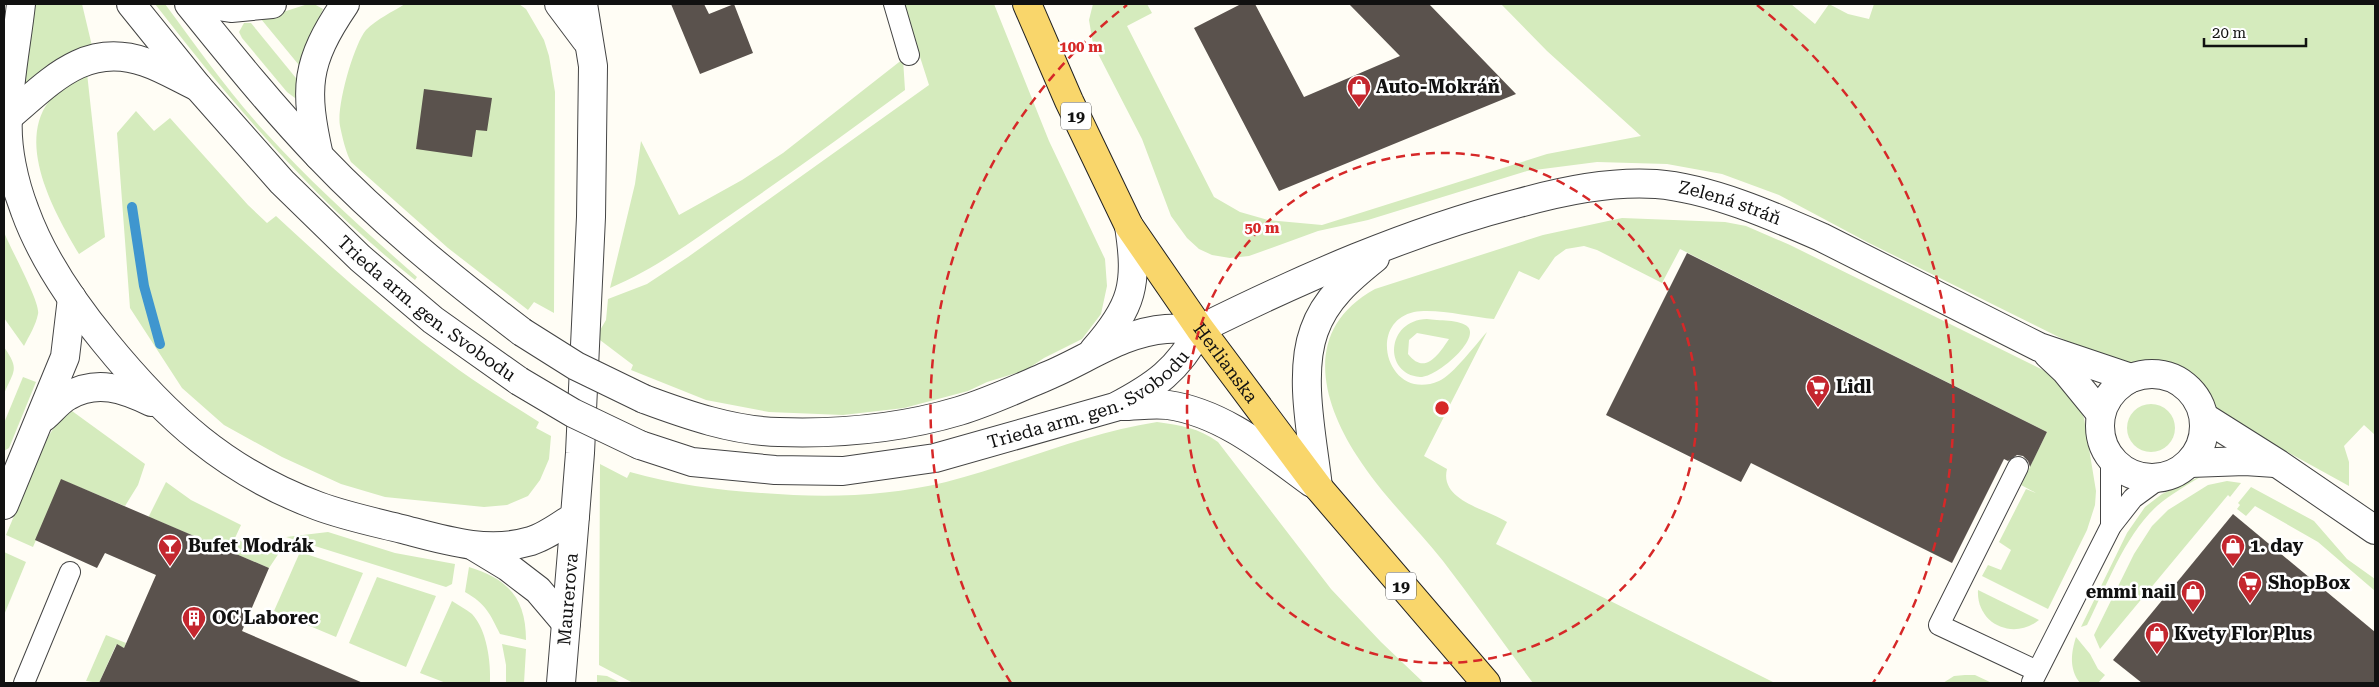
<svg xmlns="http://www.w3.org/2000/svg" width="2379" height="687" viewBox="0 0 2379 687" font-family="'Roboto Serif',serif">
<rect width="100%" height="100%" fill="#fffdf5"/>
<!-- green -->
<g fill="#d5ebbd" fill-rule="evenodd">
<path d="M35,4H82L92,46L59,59L23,89Z"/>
<path d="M155,4H165C197,47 229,93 266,133C313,185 365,231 417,277L415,280C314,200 233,105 155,4Z"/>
<path d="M308,4H314L323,9L308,46L303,70L261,19Z"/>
<path d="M405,4H519L526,9L544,40L549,56L555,92L554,313L534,302L528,310L448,248L351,162C346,153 342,136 340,126C336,107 354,44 366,30C377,19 392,12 405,4Z"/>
<path d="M903,4H994L1049,141L1105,259L1107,286L1101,314L1082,339L1044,358L1026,370L987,382L968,391L904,408L843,415L769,412L706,400L631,370L633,365L596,337L606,320L608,299L647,284L688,257L929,85Z"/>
<path d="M1093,4H1147L1152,13L1127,26L1214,197L1240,212L1268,220L1322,225L1547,154L1641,136L1547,51L1501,4H1791L1815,24L1829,4L1848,14L1869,19L1874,4H2375V435L2364,425L2344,446L2349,462V486L2269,442L2215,407L2197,382L2179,369L2164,364L2128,365L2103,359L1869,243L1779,195L1722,174L1667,164L1597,162L1527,171L1368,220L1318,231L1249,256L1230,258L1212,255L1199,249L1187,238L1171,216L1142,139L1093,44L1089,20Z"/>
<path d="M244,23H251L300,83L299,94L295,98L287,92L242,38L239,32Z"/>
<path d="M903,59L905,90C848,132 791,173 733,213C692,241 655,269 610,288L635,184L641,141L679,215L742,180L783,153Z"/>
<path d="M87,73L105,237L79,254C53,210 8,131 61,89C69,83 79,79 87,73Z"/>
<path d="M136,111L154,131L170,118L248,205L267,223L276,216C334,270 394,323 459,370C485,389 513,405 539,422L536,428L551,436L549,459L540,480L528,496L507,505L484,507L385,497L341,484L282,457L224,425L182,388L130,308L117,133Z"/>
<path d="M1622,218L1725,222L1746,226L1790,245L2045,371C2060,382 2077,400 2084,418L2096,491L2095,505L2087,530L2048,609L1982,576L1988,565L2001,570L2011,550L1999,542L2026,489L2036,493L2021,485L2047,432L1680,249L1662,283L1597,250L1584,246L1566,249L1555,257L1539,280L1519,271L1494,319C1471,317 1436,308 1414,312C1365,323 1388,403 1439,381C1454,374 1475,345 1487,332L1424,456L1447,469C1439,501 1487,509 1507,522L1496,544L1775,683H1533C1503,643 1474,601 1443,561C1415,526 1381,494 1357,456C1319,397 1304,328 1375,289L1543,235Z"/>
<path d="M4,232C10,248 41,303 38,314C36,325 29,336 24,346L4,318Z"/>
<path d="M1427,319C1438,321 1460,319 1468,327C1480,340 1436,378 1420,377C1383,374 1386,320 1427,319ZM1417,333L1449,339C1439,354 1425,376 1408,354L1409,340Z"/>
<path d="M4,347C20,370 14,370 4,394Z"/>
<path d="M23,377L36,382L9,448L4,451V423Z"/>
<circle cx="2151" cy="428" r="24"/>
<path d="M72,411L145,464L138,485L125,506L62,480L33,547L6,535L46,440L55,426Z"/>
<path d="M1157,422C1180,425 1199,428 1218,442L1331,589L1381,642L1424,683H633L599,665L600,464L627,478L630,472C673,484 717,490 761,493C824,498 884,497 946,482C1017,464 1085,433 1157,422Z"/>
<path d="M2205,474C2189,484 2171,494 2157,506C2125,535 2106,587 2087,625L2081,627L2127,533L2145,507L2162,494Z"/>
<path d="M2227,481L2241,483L2230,497L2228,495L2100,649L2094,635L2134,554L2152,526L2168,510L2208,485Z"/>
<path d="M166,482L191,500L241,525L235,538L268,555L275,542L283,547L269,568L154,519L126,562Z"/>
<path d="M2251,487L2314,521L2347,559L2375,579V591L2318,542L2255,506L2246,516L2237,509L2240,505L2238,503Z"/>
<path d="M328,532L395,553L455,564L452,584L446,587L286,537Z"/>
<path d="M4,552L26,562L4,615Z"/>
<path d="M300,552L363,573L336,637L274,611Z"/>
<path d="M469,567C508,579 526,598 526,640L500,634C490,614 486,604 465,592Z"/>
<path d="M377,577L436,596L406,667L349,643Z"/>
<path d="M1978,590L2039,620C2013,641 1976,624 1978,590Z"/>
<path d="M452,601C458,605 466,609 472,614C487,630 491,662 490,683H446L420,673Z"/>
<path d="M106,635L126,643L124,648L116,645L99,683L86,681Z"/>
<path d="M2076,637L2090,654L2098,669L2105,675L2098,683H2080C2069,669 2071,653 2076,637Z"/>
<path d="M502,644L526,649L524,683H506V665Z"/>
<path d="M597,675L607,676L621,683H597Z"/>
<path d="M1965,675H1975L1992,683H1943L1954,676Z"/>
</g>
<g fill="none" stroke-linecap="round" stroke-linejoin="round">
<!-- stream -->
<path stroke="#3f96cf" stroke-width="10" d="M132,207L144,286L160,344"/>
</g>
<!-- building -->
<g fill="#5a524d">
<path d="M671,4H704L709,14L734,4L753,53L700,74Z"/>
<path d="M1241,4H1255L1304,97L1400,56L1349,4H1429L1516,94L1279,191L1194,28Z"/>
<path d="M424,89L492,98L487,131L476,130L472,157L416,149Z"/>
<path d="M1687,253L2047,432L2030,467L2028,461L2023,456L2017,455L2008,461L2004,459L1952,563L1751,463L1741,482L1606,415Z"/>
<path d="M61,479L269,568L242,631L363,683H99L117,644L124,648L156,575L105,553L97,568L35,540Z"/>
<path d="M2233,514L2375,632V683H2142L2113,660Z"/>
</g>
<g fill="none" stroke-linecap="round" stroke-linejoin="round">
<!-- service casing -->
<g stroke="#444" stroke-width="22">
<g id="service">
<path d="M894,4L909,55"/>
<path d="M2018,467L1939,625L2037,671"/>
<path d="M2111,526V460"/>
<path d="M2032,682L2111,526L2133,498L2159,479"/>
<path d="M24,683L70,572"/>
</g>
</g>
<!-- minor casing -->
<g stroke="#444" stroke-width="30">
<g id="minor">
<path d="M21,4C17,41 9,79 8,117C6,147 14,183 25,211C42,258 73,303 105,342C166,417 226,472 318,506C345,516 374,522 402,529C444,540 487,554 531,541C547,536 561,525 575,516L580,453L591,217L593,66L583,4"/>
<path d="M205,4L231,8L272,4"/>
<path d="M559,4L586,40"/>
<path d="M7,118C50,82 85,41 145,62C163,68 181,79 198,87"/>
<path d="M319,156C304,88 305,63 345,4"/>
<path id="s1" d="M1200,329C1303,278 1407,232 1519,203C1563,191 1610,181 1656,184C1709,188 1773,216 1821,237L2039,347L2131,378"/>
<path d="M2048,354L2065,370L2101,414"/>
<circle cx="2152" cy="426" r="52"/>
<path d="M44,417C52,410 59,401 68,396C97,379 124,389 151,402"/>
<path d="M2204,417L2277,463L2375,530"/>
<path d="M2190,463L2245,461L2275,463"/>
<path d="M1318,487C1313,441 1298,375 1314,331C1325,299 1350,278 1375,258"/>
<path d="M4,505L65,357L72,298"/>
<path d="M475,547L508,567L538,590L566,623"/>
<path id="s2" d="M561,683L575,516"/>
</g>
</g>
<!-- tertiary casing -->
<g stroke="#444" stroke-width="30">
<g id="tertiary">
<path id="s3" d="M131,4L198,87L282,182L360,258L433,320L519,381"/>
<path d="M189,4C231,56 273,108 319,156C381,221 451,278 522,332"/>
<path d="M1094,350C1133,306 1138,284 1129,226"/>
<path d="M1122,406C1136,406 1153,403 1168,405C1223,413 1268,451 1312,483"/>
<path id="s4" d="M640,445L692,462L775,470L843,471L935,458L1115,407C1155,386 1178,370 1200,329C1189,329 1178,328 1166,329C1123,332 1086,360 1047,376C1019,388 989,402 959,411C902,428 838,434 779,432C733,431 687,415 644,399"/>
</g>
</g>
<!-- primary casing -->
<g stroke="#222" stroke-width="30">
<g id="primary">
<path id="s5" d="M1027,4L1069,101L1129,226L1200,329L1318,487L1486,683"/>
</g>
</g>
<!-- service -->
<use href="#service" stroke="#fff" stroke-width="20"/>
<!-- minor -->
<use href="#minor" stroke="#fff" stroke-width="28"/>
<!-- tertiary -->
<use href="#tertiary" stroke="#fff" stroke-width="28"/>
<!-- primary -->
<use href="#primary" stroke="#f9d66b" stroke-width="28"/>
<!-- tertiary-bridge casing -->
<g stroke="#444" stroke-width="30" stroke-linecap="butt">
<g id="tertiary-bridge">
<path d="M522,332L576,366L644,399"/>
<path d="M519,381L573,413L640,445"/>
</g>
</g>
<!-- tertiary-bridge -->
<use href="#tertiary-bridge" stroke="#fff" stroke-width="28"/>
</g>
<!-- distance rings -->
<g fill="none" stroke="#d62828" stroke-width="2.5" stroke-dasharray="9 6">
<circle cx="1442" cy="408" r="255"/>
<path d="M1011 683A511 511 0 0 1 1127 5M1757 5A511 511 0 0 1 1873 683"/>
</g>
<!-- icons -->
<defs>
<g id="shop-pin" transform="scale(1.25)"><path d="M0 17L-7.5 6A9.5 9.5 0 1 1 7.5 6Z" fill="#c4262e" stroke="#fff"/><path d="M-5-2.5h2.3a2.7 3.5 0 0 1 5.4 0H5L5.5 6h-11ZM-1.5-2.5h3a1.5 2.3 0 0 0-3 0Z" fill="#fff"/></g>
<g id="supermarket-pin" transform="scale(1.25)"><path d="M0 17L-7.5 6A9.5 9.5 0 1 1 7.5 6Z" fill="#c4262e" stroke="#fff"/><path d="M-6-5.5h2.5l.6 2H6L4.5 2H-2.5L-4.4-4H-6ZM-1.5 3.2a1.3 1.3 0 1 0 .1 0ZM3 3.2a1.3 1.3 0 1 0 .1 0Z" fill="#fff"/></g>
<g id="bar-pin" transform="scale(1.25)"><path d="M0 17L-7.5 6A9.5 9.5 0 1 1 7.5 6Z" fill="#c4262e" stroke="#fff"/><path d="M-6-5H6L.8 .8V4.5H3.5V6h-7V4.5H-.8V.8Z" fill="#fff"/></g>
<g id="building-pin" transform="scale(1.25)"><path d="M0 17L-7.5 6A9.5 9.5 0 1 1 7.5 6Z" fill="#c4262e" stroke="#fff"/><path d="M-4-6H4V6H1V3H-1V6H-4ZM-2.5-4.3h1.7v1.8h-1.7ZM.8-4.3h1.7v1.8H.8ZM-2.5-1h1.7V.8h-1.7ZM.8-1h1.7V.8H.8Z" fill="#fff"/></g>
</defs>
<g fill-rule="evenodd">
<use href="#shop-pin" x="1359" y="87"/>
<use href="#supermarket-pin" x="1818" y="387"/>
<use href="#bar-pin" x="170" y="546"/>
<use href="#shop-pin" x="2233" y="546"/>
<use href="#supermarket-pin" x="2250" y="583"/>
<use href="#shop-pin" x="2193" y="592"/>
<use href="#building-pin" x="194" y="618"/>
<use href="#shop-pin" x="2157" y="634"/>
</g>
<g text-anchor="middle" stroke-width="5" stroke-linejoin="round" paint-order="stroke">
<!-- shield labels -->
<g fill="#fff" stroke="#585858" stroke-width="1">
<rect x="1061" y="102.5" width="30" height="27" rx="4"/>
<rect x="1386" y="572.5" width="30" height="27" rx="4"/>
</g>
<g font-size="16" font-weight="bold" fill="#111">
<text x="1076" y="122">19</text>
<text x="1401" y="592">19</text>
</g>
<!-- poi labels -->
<g font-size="18" font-weight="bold" fill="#111" stroke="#fff" text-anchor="start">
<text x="1376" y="93">Auto-Mokráň</text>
<text x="1836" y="393">Lidl</text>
<text x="188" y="552">Bufet Modrák</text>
<text x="2250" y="552">1. day</text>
<text x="2268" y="589">ShopBox</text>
<text x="2176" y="598" text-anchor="end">emmi nail</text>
<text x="212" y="624">OC Laborec</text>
<text x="2174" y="640">Kvety Flor Plus</text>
</g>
<!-- street labels -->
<g font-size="18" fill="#111" stroke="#fff">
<text dy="6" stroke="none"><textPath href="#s1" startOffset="559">Zelená stráň</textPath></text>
<text dy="6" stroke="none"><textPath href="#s3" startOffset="426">Trieda arm. gen. Svobodu</textPath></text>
<text dy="6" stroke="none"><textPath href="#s5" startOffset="412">Herlianska</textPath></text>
<text dy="6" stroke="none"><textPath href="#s4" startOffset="465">Trieda arm. gen. Svobodu</textPath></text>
<text dy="6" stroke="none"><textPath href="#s2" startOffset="84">Maurerova</textPath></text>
</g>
</g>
<circle cx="1442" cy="408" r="8" fill="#d62828" stroke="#fff" stroke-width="2.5"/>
<g font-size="15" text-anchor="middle" font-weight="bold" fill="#d62828" stroke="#fff" stroke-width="5" stroke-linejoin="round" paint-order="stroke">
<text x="1081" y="52">100 m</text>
<text x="1262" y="233">50 m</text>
</g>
<!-- border -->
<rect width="2379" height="687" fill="none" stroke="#111111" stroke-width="10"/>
<!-- scale -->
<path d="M2204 38v8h102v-8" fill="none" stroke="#111111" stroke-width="2.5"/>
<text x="2212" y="38" font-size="15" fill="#111111" stroke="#ffffff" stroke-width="4" paint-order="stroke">20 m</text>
</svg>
